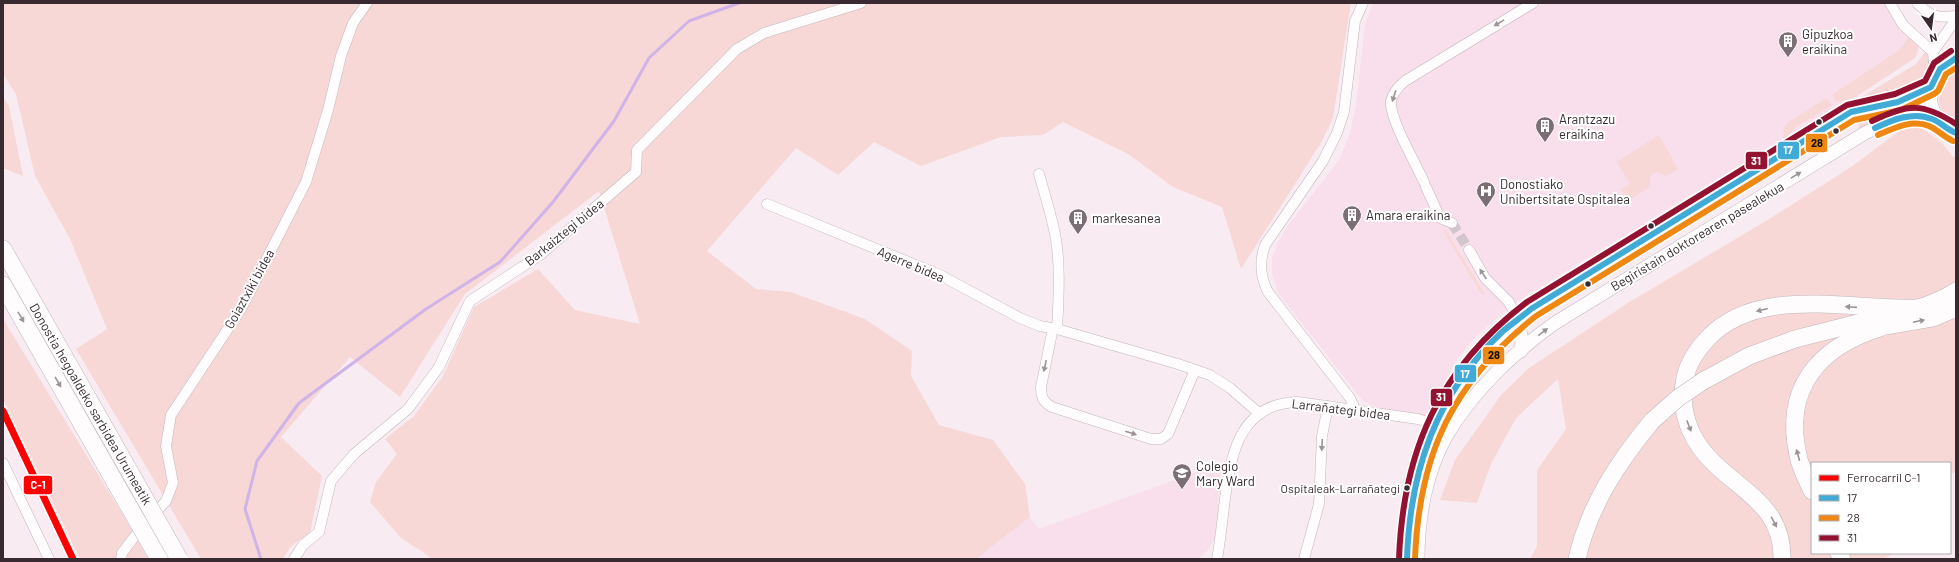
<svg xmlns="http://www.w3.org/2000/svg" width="1959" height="562" viewBox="0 0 1959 562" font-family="Barlow,sans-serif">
<rect width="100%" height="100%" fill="#f8ecf2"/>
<!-- built -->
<g fill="#f9dfeb">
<path d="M1373,3H1895L1907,21L1922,36L1916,57L1519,300L1475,337L1455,362L1444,385L1425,416L1375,407L1362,400L1278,293L1272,274V258L1277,245L1286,228L1339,160L1350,133L1356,104L1365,25Z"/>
<path d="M1221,463L1217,523L1215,539L1208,550L1198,559H976L1030,517L1039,529Z"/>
</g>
<!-- green -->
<g fill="#f7d8d6">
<path d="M3,3H1351L1333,118L1322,141L1241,269L1222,207L1173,187L1128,154L1063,122L1043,135L1001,137L921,166L874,142L838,175L796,148L707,251L756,289L791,292L865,319L912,351L911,376L939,425L993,440L1025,484L1030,517L976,559H433L400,537L370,502L376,482L397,454L385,439L414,416L443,376L474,307L538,269L575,310L640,324L599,191L465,294L400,397L350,357L281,437L322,476L310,533L291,546L283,559H201L76,349L107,329L70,239L35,176L16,94L3,74Z"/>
<path d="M1907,33L1920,44L1915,58L1854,98L1836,102L1832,95L1898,51L1907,40Z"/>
<path d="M1926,51L1930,63L1922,82L1902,92L1852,103L1916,64Z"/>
<path d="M1956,67V124C1932,113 1934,79 1956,67Z"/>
<path d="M3,97L9,106L23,176L3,168Z"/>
<path d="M1920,97L1922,111H1898L1859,133L1858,113Z"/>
<path d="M1827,98L1832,105L1796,127L1783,141L1784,128L1788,122Z"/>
<path d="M1906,126L1922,128L1942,143L1953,157H1956V472L1950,474V463H1812V553H1895L1883,559H1530L1537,546V470L1566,429L1558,379L1516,418L1491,464L1477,503L1440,500L1455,460L1501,395L1529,368L1631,301L1766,221L1851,167Z"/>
<path d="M1659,135L1678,169L1666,176L1657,172L1650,176V184L1648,188L1628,201L1621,189L1630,184L1617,162Z"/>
<path d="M1445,229L1484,293L1482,295L1444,232Z"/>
<path d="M3,319L129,525L148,559H80L3,399Z"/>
</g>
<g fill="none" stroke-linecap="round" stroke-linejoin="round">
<!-- stream -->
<path stroke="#d0b3e8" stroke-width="3" d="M261,559L245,509L257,461L299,403L426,309L500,262L553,202L614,121L649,58L689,21L739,3"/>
<!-- minor-tunnel -->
<path stroke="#d2c5cb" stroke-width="10" stroke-dasharray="10 5" stroke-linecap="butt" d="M1452,223L1469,250"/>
<!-- minor casing -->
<g stroke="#c2b6bc" stroke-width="11">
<g id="minor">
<path d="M1890,3L1903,25L1933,52"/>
<path d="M1917,3C1931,17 1937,18 1956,16"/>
<path d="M1935,75L1933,52L1956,19"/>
<path d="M1039,174C1044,191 1049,208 1053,225C1061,256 1059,296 1057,329"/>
<path d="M1424,182C1416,164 1389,118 1391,101C1393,92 1399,86 1405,81L1533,3"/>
<path d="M1426,187L1440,218L1452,223"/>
<path d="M767,204L940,275L1020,318L1040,326L1057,329L1178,364L1210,375L1230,388L1260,414"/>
<path d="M1469,250L1485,278L1509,302L1518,320"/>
<path d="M1053,328L1041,387C1041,397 1043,402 1052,407L1151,439H1161L1168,434L1195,370"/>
<path d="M1355,409L1350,398L1268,292C1260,276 1259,262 1265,245L1323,161L1337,133L1344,112L1355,21L1363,3"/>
<path d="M3,463L49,559"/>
<path d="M121,559L122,553L135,536L166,501L173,483L166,446L171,415L241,309L306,182L328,110L341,56L353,23L367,3"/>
<path d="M294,559L303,545L319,532L331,481L354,454L408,409L439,367L470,301L540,255L636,172L637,150L737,49L764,33L861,3"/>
<path d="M1217,559C1220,542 1222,524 1224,507C1230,459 1237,403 1298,402L1418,419L1435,424"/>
<path d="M1304,559L1319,504L1322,436L1328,406"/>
</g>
</g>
<!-- secondary casing -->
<g stroke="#c2b6bc" stroke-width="14">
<g id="secondary">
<path d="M1943,125C1922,105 1928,68 1956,58"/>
<path d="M1518,320L1522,341L1521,351"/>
<path d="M1407,559C1404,464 1452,363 1531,309L1851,112L1898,102L1931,87"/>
<path d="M1418,559C1418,518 1426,471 1447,435C1473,391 1514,352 1555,323L1865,133C1898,117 1904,111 1940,122"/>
</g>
</g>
<!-- motorway casing -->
<g stroke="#c2b6bc" stroke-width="18">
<g id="motorway">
<path d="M1954,132L1956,136"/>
<path d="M3,249L131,474"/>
<path d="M3,285L116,484"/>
<path d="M1887,326L1933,318L1956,308"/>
<path d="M1703,381L1749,356L1795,339L1925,306L1944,298L1956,291"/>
<path d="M1812,491C1807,480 1800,467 1798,455C1783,388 1819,347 1880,328"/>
<path d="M1839,553L1842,559"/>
<path d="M1577,559C1589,506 1618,462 1652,421"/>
<path d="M1782,559C1783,504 1738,491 1707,456C1688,435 1679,407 1685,378C1688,363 1697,350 1707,339C1758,284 1852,311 1918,308"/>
</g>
</g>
<!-- minor -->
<use href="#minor" stroke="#fefcfd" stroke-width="10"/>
<!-- secondary -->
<use href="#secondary" stroke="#fefcfd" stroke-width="13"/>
<!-- motorway -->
<use href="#motorway" stroke="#fefcfd" stroke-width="17"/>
<!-- motorway-bridge casing -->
<g stroke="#c2b6bc" stroke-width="18" stroke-linecap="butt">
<g id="motorway-bridge">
<path d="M1652,421L1678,398L1703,381"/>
<path d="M131,474L179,559"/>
<path d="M116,484L159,559"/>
</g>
</g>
<!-- motorway-bridge -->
<use href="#motorway-bridge" stroke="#fefcfd" stroke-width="17"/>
<!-- bus-1 casing -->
<g stroke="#fff" stroke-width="9">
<g id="bus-1">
<path d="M1875,128C1892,120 1913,111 1932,119C1941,122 1947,130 1956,133"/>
<path d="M1407,559C1410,470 1436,394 1502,332C1511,324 1522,317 1531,309L1851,112L1898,102L1931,87L1940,69L1956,58"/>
</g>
</g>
<!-- bus-2 casing -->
<g stroke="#fff" stroke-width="9">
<g id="bus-2">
<path d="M1878,135C1894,128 1912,119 1929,126C1938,130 1944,137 1953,141"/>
<path d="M1415,559C1419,453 1453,382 1536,316L1854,120L1901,110L1934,94L1938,91L1946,74L1956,68"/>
</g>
</g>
<!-- bus-3 casing -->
<g stroke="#fff" stroke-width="9">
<g id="bus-3">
<path d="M1872,121C1909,104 1922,102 1956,124"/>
<path d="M1399,559C1403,450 1439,369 1527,302L1847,105L1895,94L1925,81L1934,63L1951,51"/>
</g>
</g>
<!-- bus-1 -->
<use href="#bus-1" stroke="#3fabd6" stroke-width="6"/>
<!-- bus-2 -->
<use href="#bus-2" stroke="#ee8812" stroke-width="6"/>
<!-- bus-3 -->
<use href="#bus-3" stroke="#941231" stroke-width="6"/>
<!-- rail-1 casing -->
<g stroke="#fff" stroke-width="10">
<path id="rail-1" d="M3,411L73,559"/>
</g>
<!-- rail-1 -->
<use href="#rail-1" stroke="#f00" stroke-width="7"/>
</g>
<!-- one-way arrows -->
<defs><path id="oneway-solid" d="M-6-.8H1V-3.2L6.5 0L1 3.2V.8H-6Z"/></defs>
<g fill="#9c9397">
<use href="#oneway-solid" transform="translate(1499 23) rotate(149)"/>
<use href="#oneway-solid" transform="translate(1394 96) rotate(108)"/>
<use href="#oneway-solid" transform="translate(1796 175) rotate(-31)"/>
<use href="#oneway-solid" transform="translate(1483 274) rotate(-123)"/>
<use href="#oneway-solid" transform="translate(1851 307) rotate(-176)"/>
<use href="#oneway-solid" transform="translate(1762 310) rotate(166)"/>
<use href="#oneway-solid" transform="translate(21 317) rotate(60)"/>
<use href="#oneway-solid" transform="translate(1919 321) rotate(-12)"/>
<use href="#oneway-solid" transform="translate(1543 332) rotate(-37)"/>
<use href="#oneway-solid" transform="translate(1045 366) rotate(102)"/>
<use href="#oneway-solid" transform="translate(58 382) rotate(60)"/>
<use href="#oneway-solid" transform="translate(1689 426) rotate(69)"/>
<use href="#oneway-solid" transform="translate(1131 433) rotate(18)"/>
<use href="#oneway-solid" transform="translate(1322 445) rotate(93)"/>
<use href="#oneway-solid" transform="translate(1798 455) rotate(-105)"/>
<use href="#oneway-solid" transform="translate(1774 522) rotate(62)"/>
</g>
<!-- icons -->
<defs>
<g id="building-pin" transform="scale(1)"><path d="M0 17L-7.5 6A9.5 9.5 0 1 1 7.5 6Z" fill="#7c6e75" stroke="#fff"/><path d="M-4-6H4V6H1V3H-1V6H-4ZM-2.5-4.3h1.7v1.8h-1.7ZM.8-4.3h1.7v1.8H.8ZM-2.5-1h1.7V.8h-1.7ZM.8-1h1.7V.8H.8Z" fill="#fff"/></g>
<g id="hospital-pin" transform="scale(1)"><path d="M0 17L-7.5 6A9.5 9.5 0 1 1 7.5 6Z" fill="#7c6e75" stroke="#fff"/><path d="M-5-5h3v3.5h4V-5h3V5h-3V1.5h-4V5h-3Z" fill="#fff"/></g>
<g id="school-pin" transform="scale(1)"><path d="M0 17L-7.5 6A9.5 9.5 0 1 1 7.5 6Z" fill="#7c6e75" stroke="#fff"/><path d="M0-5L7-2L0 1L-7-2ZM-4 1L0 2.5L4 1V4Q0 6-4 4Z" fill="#fff"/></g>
</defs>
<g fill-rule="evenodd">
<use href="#building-pin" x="1788" y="41"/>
<use href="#building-pin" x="1545" y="126"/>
<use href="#hospital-pin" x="1486" y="191"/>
<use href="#building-pin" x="1352" y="215"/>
<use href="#building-pin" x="1078" y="218"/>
<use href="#school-pin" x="1182" y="473"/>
</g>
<!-- markers -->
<g fill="#392a31" stroke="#fff" stroke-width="1.5">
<circle cx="1819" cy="122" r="3.5"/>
<circle cx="1836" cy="131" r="3.5"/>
<circle cx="1651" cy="226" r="3.5"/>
<circle cx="1588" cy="284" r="3.5"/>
<circle cx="1407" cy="488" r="3.5"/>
</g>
<g text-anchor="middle" stroke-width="4" stroke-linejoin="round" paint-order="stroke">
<!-- bus labels -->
<g font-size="12" fill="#392a31" stroke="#fff" text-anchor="end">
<text x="1400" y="493">Ospitaleak-Larrañategi</text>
</g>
<!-- poi labels -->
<g font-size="13" fill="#392a31" stroke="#fff" text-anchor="start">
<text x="1802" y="39">Gipuzkoa<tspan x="1802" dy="15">eraikina</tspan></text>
<text x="1559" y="124">Arantzazu<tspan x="1559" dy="15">eraikina</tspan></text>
<text x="1500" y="189">Donostiako<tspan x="1500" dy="15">Unibertsitate Ospitalea</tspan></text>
<text x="1366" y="220">Amara eraikina</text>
<text x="1092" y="223">markesanea</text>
<text x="1196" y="471">Colegio<tspan x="1196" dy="15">Mary Ward</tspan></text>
</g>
<!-- street labels -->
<g font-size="13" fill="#392a31" stroke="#fff">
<text transform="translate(564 232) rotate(-39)" y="5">Barkaiztegi bidea</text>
<text transform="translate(1697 236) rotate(-31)" y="5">Begiristain doktorearen pasealekua</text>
<text transform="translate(911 264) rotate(23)" y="5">Agerre bidea</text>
<text transform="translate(249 289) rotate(-61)" y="5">Goiaztxiki bidea</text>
<text transform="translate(91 404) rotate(60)" y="5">Donostia hegoaldeko sarbidea Urumeatik</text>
<text transform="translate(1341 409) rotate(7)" y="5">Larrañategi bidea</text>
</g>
</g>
<g stroke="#fff" stroke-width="1.5">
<rect x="1805" y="133" width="23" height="20" rx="4" fill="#ee8812"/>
<rect x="1777" y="141" width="23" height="19" rx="4" fill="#3fabd6"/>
<rect x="1745" y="151" width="23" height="19" rx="4" fill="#941231"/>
<rect x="1482" y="346" width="23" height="19" rx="4" fill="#ee8812"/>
<rect x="1454" y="364" width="23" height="19" rx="4" fill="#3fabd6"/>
<rect x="1430" y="388" width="23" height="19" rx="4" fill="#941231"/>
<rect x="23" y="475" width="30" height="20" rx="4" fill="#f00"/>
</g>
<g font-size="11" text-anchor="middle" font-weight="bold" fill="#fff">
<text x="1788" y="154">17</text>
<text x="1756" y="165">31</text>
<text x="1465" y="378">17</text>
<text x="1441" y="401">31</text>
<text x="38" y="489">C-1</text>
</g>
<g font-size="11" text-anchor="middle" font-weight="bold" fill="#111">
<text x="1817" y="147">28</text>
<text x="1494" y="359">28</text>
</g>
<!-- border -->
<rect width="1959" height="562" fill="none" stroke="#392a31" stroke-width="8"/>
<!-- legend -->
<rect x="1811" y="462" width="140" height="92" fill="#ffffff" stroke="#b0aaad"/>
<rect x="1819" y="475" width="20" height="6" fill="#ff0000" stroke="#b0aaad"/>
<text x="1847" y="482" font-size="12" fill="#392a31">Ferrocarril C-1</text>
<rect x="1819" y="495" width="20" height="6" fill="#3fabd6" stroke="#b0aaad"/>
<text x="1847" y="502" font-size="12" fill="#392a31">17</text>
<rect x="1819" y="515" width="20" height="6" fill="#ee8812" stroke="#b0aaad"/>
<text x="1847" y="522" font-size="12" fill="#392a31">28</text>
<rect x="1819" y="535" width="20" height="6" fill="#941231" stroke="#b0aaad"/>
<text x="1847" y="542" font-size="12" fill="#392a31">31</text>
<!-- north arrow -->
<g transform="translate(1931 28) rotate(166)" stroke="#ffffff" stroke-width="3" paint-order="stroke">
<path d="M0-3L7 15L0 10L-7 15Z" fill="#392a31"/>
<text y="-6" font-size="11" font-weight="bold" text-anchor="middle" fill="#392a31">N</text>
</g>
</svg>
